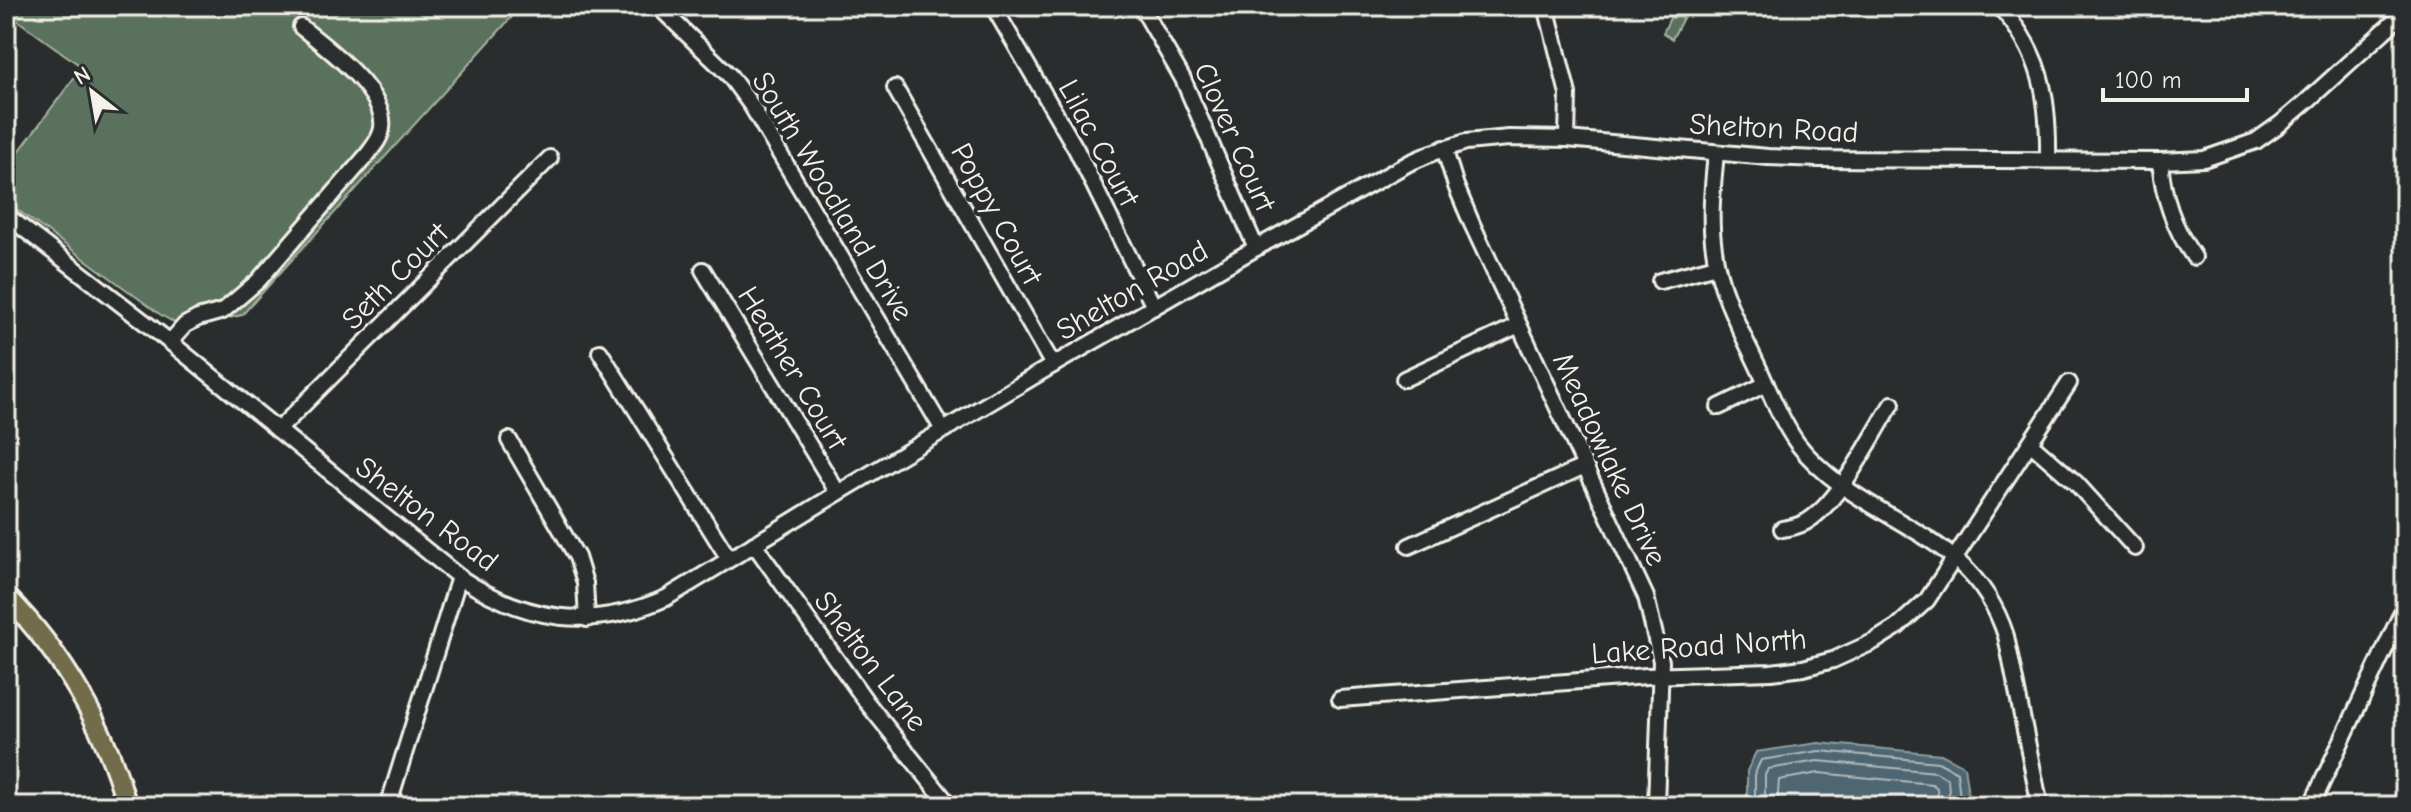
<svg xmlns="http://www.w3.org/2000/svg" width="2411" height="812" viewBox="0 0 2411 812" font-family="'Comic Neue',sans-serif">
<rect width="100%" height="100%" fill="#2a2d2e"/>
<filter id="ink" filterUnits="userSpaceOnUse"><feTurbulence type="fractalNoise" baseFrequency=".0125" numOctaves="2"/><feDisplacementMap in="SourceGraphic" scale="16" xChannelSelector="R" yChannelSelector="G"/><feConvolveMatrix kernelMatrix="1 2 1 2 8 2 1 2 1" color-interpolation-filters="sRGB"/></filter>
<g filter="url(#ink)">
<!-- green -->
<g fill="#5a715d" stroke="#a7b1a2" stroke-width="2">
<path d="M6,6H514L518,10L242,315L197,325L189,331L161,315L15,208L12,194L6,190V169L82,67L6,12Z"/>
<path d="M1678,17L1683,18L1672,39L1663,33L1670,18Z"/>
</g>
<!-- water -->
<path fill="#4d6672" stroke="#909ea1" stroke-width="2" d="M1818,743L1941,754L1964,766L1969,801L1967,806H1747V771L1756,752Z"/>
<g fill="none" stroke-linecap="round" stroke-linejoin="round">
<!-- shore -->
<g stroke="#b1b9b9" stroke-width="2">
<path d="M1755,806V773L1761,760L1819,751L1938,762L1957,772L1961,806"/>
<path d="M1765,806V775L1768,769L1818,761L1936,772L1948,779L1950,806"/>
<path d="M1777,806L1779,780L1819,773L1932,784L1937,788L1938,806"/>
</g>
<!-- minor casing -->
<g stroke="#f4f1e8" stroke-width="20">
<g id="minor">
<path d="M658,6L729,75L751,105L943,430"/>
<path d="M993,6L1076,149L1154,307"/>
<path d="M1141,6L1183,79L1256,248"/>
<path d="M1546,6L1568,94L1567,139"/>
<path d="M1999,6C2042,53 2049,98 2048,159"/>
<path d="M895,88L1053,365"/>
<path d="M1444,148L1456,186L1472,224L1646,597L1661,661L1656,806"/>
<path d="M1716,153C1713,185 1709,217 1714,249C1719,293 1743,334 1761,373C1772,397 1782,422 1797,443C1809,459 1825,473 1841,485C1907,532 1979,550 2006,636L2040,806"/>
<path d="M2160,161C2163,197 2173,227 2194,257"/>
<path d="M6,215L170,342L459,577C527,622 591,631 666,598L838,493L1053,365L1256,248L1409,163L1432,153L1466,142L1509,138L1567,139L1768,157L1819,159L2160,161L2204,159L2256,141L2280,124L2307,101L2405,12"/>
<path d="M703,270L838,493"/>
<path d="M1660,281L1716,266"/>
<path d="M170,342L185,325L198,318L223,311L258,281L367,155C373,147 381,138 382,128C387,92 326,47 301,27"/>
<path d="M600,352L729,559"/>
<path d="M1404,379L1519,325"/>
<path d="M1719,407L1766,384"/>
<path d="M278,430L550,158"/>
<path d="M509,440L577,557L585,583L587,619"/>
<path d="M2030,443L2076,483L2135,548"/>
<path d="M1782,529C1790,528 1798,526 1806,522C1840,502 1870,439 1892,404"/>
<path d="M754,544L868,704L950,806"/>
<path d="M1409,546L1585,466"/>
<path d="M1340,699L1647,676L1771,672L1803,668L1833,660L1873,642L1897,627L1927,600L2069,383"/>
<path d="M388,806L459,577"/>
<path d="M2311,806L2405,606"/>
</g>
</g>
<!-- major casing -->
<g stroke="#f4f1e8" stroke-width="24">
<path id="major" d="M6,596C63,654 106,728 127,806"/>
</g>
<!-- minor -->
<use href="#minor" stroke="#2a2d2e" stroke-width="14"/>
<!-- major -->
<use href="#major" stroke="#726c4b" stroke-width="18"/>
</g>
</g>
<g text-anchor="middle" stroke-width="8" stroke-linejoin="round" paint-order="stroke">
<!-- street labels -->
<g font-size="30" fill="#f4f1e8" stroke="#2a2d2e">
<text transform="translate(1774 128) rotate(3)" y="10">Shelton Road</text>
<text transform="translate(1235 137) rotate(66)" y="10">Clover Court</text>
<text transform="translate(1099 143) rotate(62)" y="10">Lilac Court</text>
<text transform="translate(833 196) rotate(59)" y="10">South Woodland Drive</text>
<text transform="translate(997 214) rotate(61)" y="10">Poppy Court</text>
<text transform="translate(395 276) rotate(-45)" y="10">Seth Court</text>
<text transform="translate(1132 290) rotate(-30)" y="10">Shelton Road</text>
<text transform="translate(793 368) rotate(59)" y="10">Heather Court</text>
<text transform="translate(1610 459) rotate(65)" y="10">Meadowlake Drive</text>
<text transform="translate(427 514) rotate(37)" y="10">Shelton Road</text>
<text transform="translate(1699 646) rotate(-4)" y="10">Lake Road North</text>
<text transform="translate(871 661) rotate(53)" y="10">Shelton Lane</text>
</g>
</g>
<!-- margin -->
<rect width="2411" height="812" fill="none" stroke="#2a2d2e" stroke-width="32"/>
<rect x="16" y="16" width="2379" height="780" fill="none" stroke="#f4f1e8" stroke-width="3" filter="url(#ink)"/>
<!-- north arrow -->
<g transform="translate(92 92) rotate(329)" stroke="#2a2d2e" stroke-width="6" paint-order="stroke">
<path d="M0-6L14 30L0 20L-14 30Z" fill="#f4f1e8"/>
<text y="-12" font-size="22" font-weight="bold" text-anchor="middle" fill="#f4f1e8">N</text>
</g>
<!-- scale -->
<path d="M2103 88v12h144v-12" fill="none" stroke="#f4f1e8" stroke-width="4"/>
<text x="2115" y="88" font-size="24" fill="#f4f1e8" stroke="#2a2d2e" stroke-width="6" paint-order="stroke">100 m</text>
</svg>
